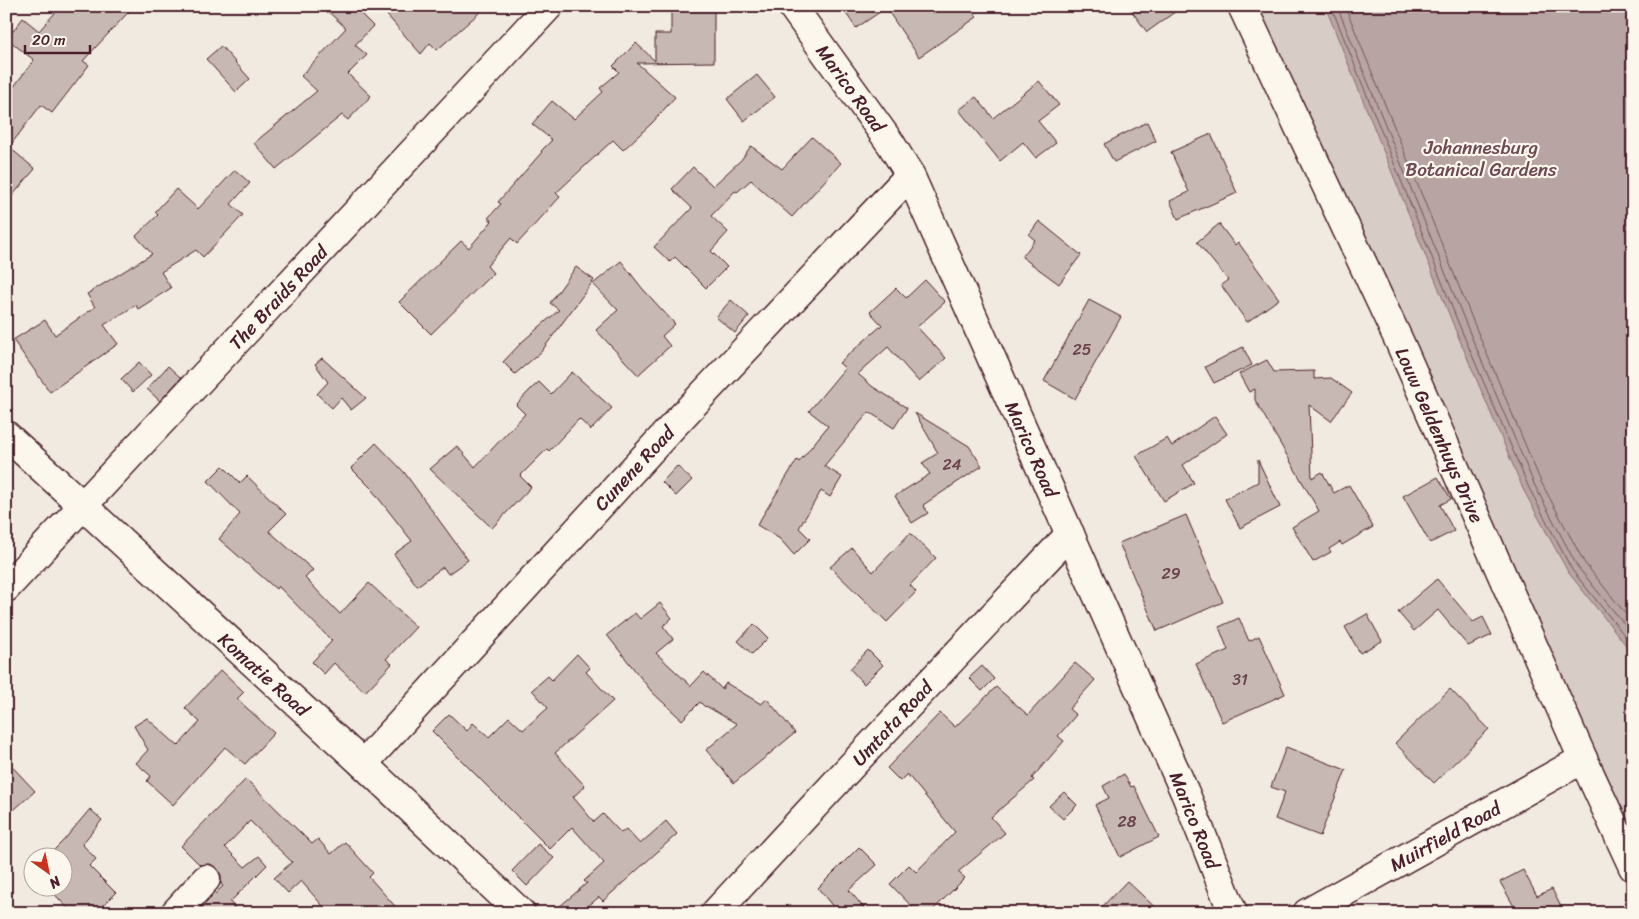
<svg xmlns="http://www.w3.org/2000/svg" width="1639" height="919" viewBox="0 0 1639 919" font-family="Sriracha,sans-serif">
<rect width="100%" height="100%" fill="#f0eae0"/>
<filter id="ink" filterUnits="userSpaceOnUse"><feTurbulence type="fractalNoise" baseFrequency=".02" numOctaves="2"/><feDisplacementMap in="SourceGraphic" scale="10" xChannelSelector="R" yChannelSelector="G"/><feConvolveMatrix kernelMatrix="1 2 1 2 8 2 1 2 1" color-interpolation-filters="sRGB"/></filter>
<g filter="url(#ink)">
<!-- green -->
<path fill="#d8ccc6" stroke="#917678" d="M1251,6H1633V880Z"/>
<!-- water -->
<path fill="#b8a4a2" stroke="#8c6f72" d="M1325,6H1633V665L1625,644L1568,572L1524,491L1455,329Z"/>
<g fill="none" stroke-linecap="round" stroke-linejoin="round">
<!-- shore -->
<g stroke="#76545b" stroke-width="1">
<path d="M1331,6L1460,327L1529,488L1572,570L1629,641L1633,650"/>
<path d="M1337,6L1466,324L1535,486L1577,566L1633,635"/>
<path d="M1345,6L1473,321L1541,482L1584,562L1633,623"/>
</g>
</g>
<!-- building -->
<g fill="#c8b8b3" stroke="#4a1f2b">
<path d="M61,6H134L83,61L89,65L52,113L41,105L9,147L35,169L6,203V97L34,60L7,39L23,18L39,31Z"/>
<path d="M322,6H353L373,26L355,45L367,55L348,74L371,96L348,120L342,115L276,169L254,143L317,91L301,76L346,28Z"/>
<path d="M379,6H487L437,50L430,43L421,54Z"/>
<path d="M714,6V62L637,63L675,97L652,123L623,150L613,140L556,193L560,197L517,244L511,238L487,266L493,273L431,334L399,302L461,241L469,248L492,221L488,218L501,204L498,202L542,152L541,151L552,140L532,124L552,101L574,119L603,92L600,88L619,72L613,66L636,43L655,61V34H671V7Z"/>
<path d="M841,6H970L977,17L919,57L886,8L856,28Z"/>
<path d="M1128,6H1183L1147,32Z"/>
<path d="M221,46L250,79L236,92L206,59Z"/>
<path d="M757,75L775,97L744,121L727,99Z"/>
<path d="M1039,81L1059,105L1038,121L1056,143L1036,158L1023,142L1000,161L959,110L976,97L993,118Z"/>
<path d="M1147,122L1156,141L1114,162L1104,144Z"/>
<path d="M1211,134L1237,193L1178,219L1170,201L1189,192L1171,152Z"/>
<path d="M812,137L841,163L792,217L751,180L737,192L735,191L711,216L728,232L711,251L727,267L706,288L675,257L670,262L654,247L692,208L672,189L693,167L713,186L741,160L751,146L782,169Z"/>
<path d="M235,170L250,183L231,204L243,215L203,257L196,250L161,272L171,288L138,309L136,305L104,325L118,344L50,392L13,340L45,320L55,335L95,307L87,294L152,254L136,236L158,215L155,212L176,189L198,209Z"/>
<path d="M1039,221L1081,255L1059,284L1022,257L1035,240L1029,235Z"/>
<path d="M1219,224L1235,245L1238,242L1279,299L1247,322L1221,285L1228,280L1197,242Z"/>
<path d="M621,261L642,288L675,324L662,336L670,346L638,375L596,330L618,310L593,284Z"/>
<path d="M576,267L594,280L541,352L515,374L503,362L523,341L559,310L550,303Z"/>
<path d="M925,280L945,302L917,327L946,358L919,382L888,347L858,374L873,387L907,408L894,428L869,412L824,466L842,477L830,497L821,491L799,528L810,539L794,555L780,539L757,525L797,460L799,462L828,426L809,411L845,368L839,363L882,325L870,312L896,288L906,298Z"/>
<path d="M731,300L749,316L735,333L716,317Z"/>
<path d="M1089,300L1121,317L1075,399L1044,381Z"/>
<path d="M1243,347L1252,365L1214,383L1205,367Z"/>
<path d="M322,358L366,398L351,410L341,398L332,408L317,394L328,382L315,364Z"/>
<path d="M1267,360L1274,372L1314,371V379L1331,378L1352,393L1331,421L1309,405L1312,478L1322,472L1334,493L1349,485L1373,527L1342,545L1340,542L1329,549L1331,552L1313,562L1292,527L1319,511L1255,400V389L1249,392L1239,374Z"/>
<path d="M139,362L151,375L133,392L121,379Z"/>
<path d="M168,366L181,378L160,401L147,389Z"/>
<path d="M572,372L612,408L591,430L579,419L549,451L547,449L520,476L531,487L492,528L430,469L457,446L475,467L525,414L516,405L530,390L539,382L551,394Z"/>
<path d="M915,413L969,446L982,466L923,505L928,513L912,523L895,496L930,474L922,463L938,453Z"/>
<path d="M1215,416L1227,434L1183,465L1194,483L1164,501L1136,456L1167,438L1172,446Z"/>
<path d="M376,443L404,472L468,560L448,574L443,567L417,586L394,554L412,541L372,490H373L351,468Z"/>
<path d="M1258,460L1280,507L1240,528L1225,499L1258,482Z"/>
<path d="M223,466L240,483L247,476L286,514L269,531L313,570L305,578L340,614L369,583L416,627L386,659L392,664L365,692L334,663L324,674L312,662L332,641L278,586L276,589L219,539L240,514L208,481Z"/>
<path d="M677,466L692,480L676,496L662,482Z"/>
<path d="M1438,477L1451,499L1440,505L1454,531L1430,543L1403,496Z"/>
<path d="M1186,515L1223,602L1157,631L1119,543Z"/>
<path d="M910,533L936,558L910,585L916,592L887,622L830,567L852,548L873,572Z"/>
<path d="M1437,579L1473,622L1483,617L1492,635L1468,646L1438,610L1414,631L1398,612Z"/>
<path d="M660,603L672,618L663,626L673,639L656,653L691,686L704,672L722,689L726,683L761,704L767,699L795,733L734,783L706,750L737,724L706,706L705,707L700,702L682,720L652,692L607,635L635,613L640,619Z"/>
<path d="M1367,614L1382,641L1360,653L1345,627Z"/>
<path d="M1239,618L1249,641L1259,636L1285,694L1222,722L1196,664L1228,650L1219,627Z"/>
<path d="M754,624L768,638L752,654L738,641Z"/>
<path d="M868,650L883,665L864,684L850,669Z"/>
<path d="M577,654L590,668L586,672L613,701L555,753L585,786L573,797L594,822L603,814L621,833L626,829L640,844L666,821L677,834L603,901L599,897L580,913H552L587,883L584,881L604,863L572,827L550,849L432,731L449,714L467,731L473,723L489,737L509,717L523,730L548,708L532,690L548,676L552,680Z"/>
<path d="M1075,663L1095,680L1069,709L1076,715L1058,736L1064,741L1032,778L1034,780L991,817L1005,833L958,872L965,878L930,913H918L890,884L909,865L916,872L955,832L907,774L900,781L887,768L940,713L955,727L996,687L1028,715Z"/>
<path d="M982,666L994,679L982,691L969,678Z"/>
<path d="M221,670L244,692L237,699L274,733L245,764L225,747L173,805L147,781L151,776L136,763L148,750L134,726L147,718L178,746L200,722L185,708Z"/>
<path d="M1450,689L1489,729L1434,783L1395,743Z"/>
<path d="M1286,747L1346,770L1320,836L1275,819L1285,792L1271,787Z"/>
<path d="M6,760L35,791L6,817Z"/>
<path d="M1124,774L1131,787L1134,786L1159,837L1120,857L1095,805L1109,798L1103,786Z"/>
<path d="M246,779L312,844L318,839L331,854L345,842L373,873L369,877L401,913H329L301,881L288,893L274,878L292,862L250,821L225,847L245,867L259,856L267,865L230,902L239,913H196L223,886L221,884V875L217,868L210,864L200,865L181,846Z"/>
<path d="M1064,792L1077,805L1063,819L1049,806Z"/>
<path d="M90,809L102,820L82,844L96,859L89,866L116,893L96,913H72L47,886H62V856H48L64,840Z"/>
<path d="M538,844L554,858L527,886L512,871Z"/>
<path d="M859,847L877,865L849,890L868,913H838L818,888Z"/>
<path d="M1523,870L1537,896L1552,889L1564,913H1506L1515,908L1500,882Z"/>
<path d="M1127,881L1161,913H1096Z"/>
</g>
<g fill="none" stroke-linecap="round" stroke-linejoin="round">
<!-- minor casing -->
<g stroke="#4a1f2b" stroke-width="31">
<g id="minor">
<path d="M792,6L891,144L910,175L1186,795L1233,913"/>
<path d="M1242,6L1400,343L1583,759L1633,867"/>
<path d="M6,435L363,764L521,913"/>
<path d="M6,588L549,6"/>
<path d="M363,764L672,427L910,175"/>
<path d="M175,913L206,879"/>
<path d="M715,913L855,762L1070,534"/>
<path d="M1307,913L1583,759"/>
</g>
</g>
<!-- minor -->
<use href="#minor" stroke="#fbf7ec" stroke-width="28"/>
</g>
</g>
<g text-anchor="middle" stroke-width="4.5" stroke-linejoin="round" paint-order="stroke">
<!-- number labels -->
<g font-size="16" fill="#6a454d">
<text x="1082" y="355">25</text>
<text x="952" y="470">24</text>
<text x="1171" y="579">29</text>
<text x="1240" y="685">31</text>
<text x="1127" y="827">28</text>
</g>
<!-- street labels -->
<g font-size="19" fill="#4a1f2b" stroke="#fbf7ec">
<text transform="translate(851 88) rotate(54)" y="7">Marico Road</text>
<text transform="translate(278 297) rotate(-47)" y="7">The Braids Road</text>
<text transform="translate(1440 435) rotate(66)" y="7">Louw Geldenhuys Drive</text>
<text transform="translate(1032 449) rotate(66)" y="7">Marico Road</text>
<text transform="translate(634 468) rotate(-47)" y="7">Cunene Road</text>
<text transform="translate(264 674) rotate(42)" y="7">Komatie Road</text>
<text transform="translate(892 723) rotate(-47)" y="7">Umtata Road</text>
<text transform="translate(1195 820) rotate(68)" y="7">Marico Road</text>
<text transform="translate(1445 836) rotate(-29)" y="7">Muirfield Road</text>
</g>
<!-- park labels -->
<g font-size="19" fill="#6e4a52" stroke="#fbf7ec">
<text x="1481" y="154">Johannesburg<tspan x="1481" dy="22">Botanical Gardens</tspan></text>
</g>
</g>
<!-- margin -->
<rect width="1639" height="919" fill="none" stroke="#fbf7ec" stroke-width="25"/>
<rect x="12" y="12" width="1614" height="894" fill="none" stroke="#4a1f2b" stroke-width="2" filter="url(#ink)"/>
<!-- north arrow -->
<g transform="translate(48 872) rotate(147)"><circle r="24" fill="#fbf7ec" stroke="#b4a19f"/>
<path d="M0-4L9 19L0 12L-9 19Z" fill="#c8321e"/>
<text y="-8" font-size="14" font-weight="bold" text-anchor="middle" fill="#4a1f2b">N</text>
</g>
<!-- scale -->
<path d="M25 45v8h65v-8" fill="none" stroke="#4a1f2b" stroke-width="2.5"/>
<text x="32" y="45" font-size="15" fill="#4a1f2b" stroke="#fbf7ec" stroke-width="4" paint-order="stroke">20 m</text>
</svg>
